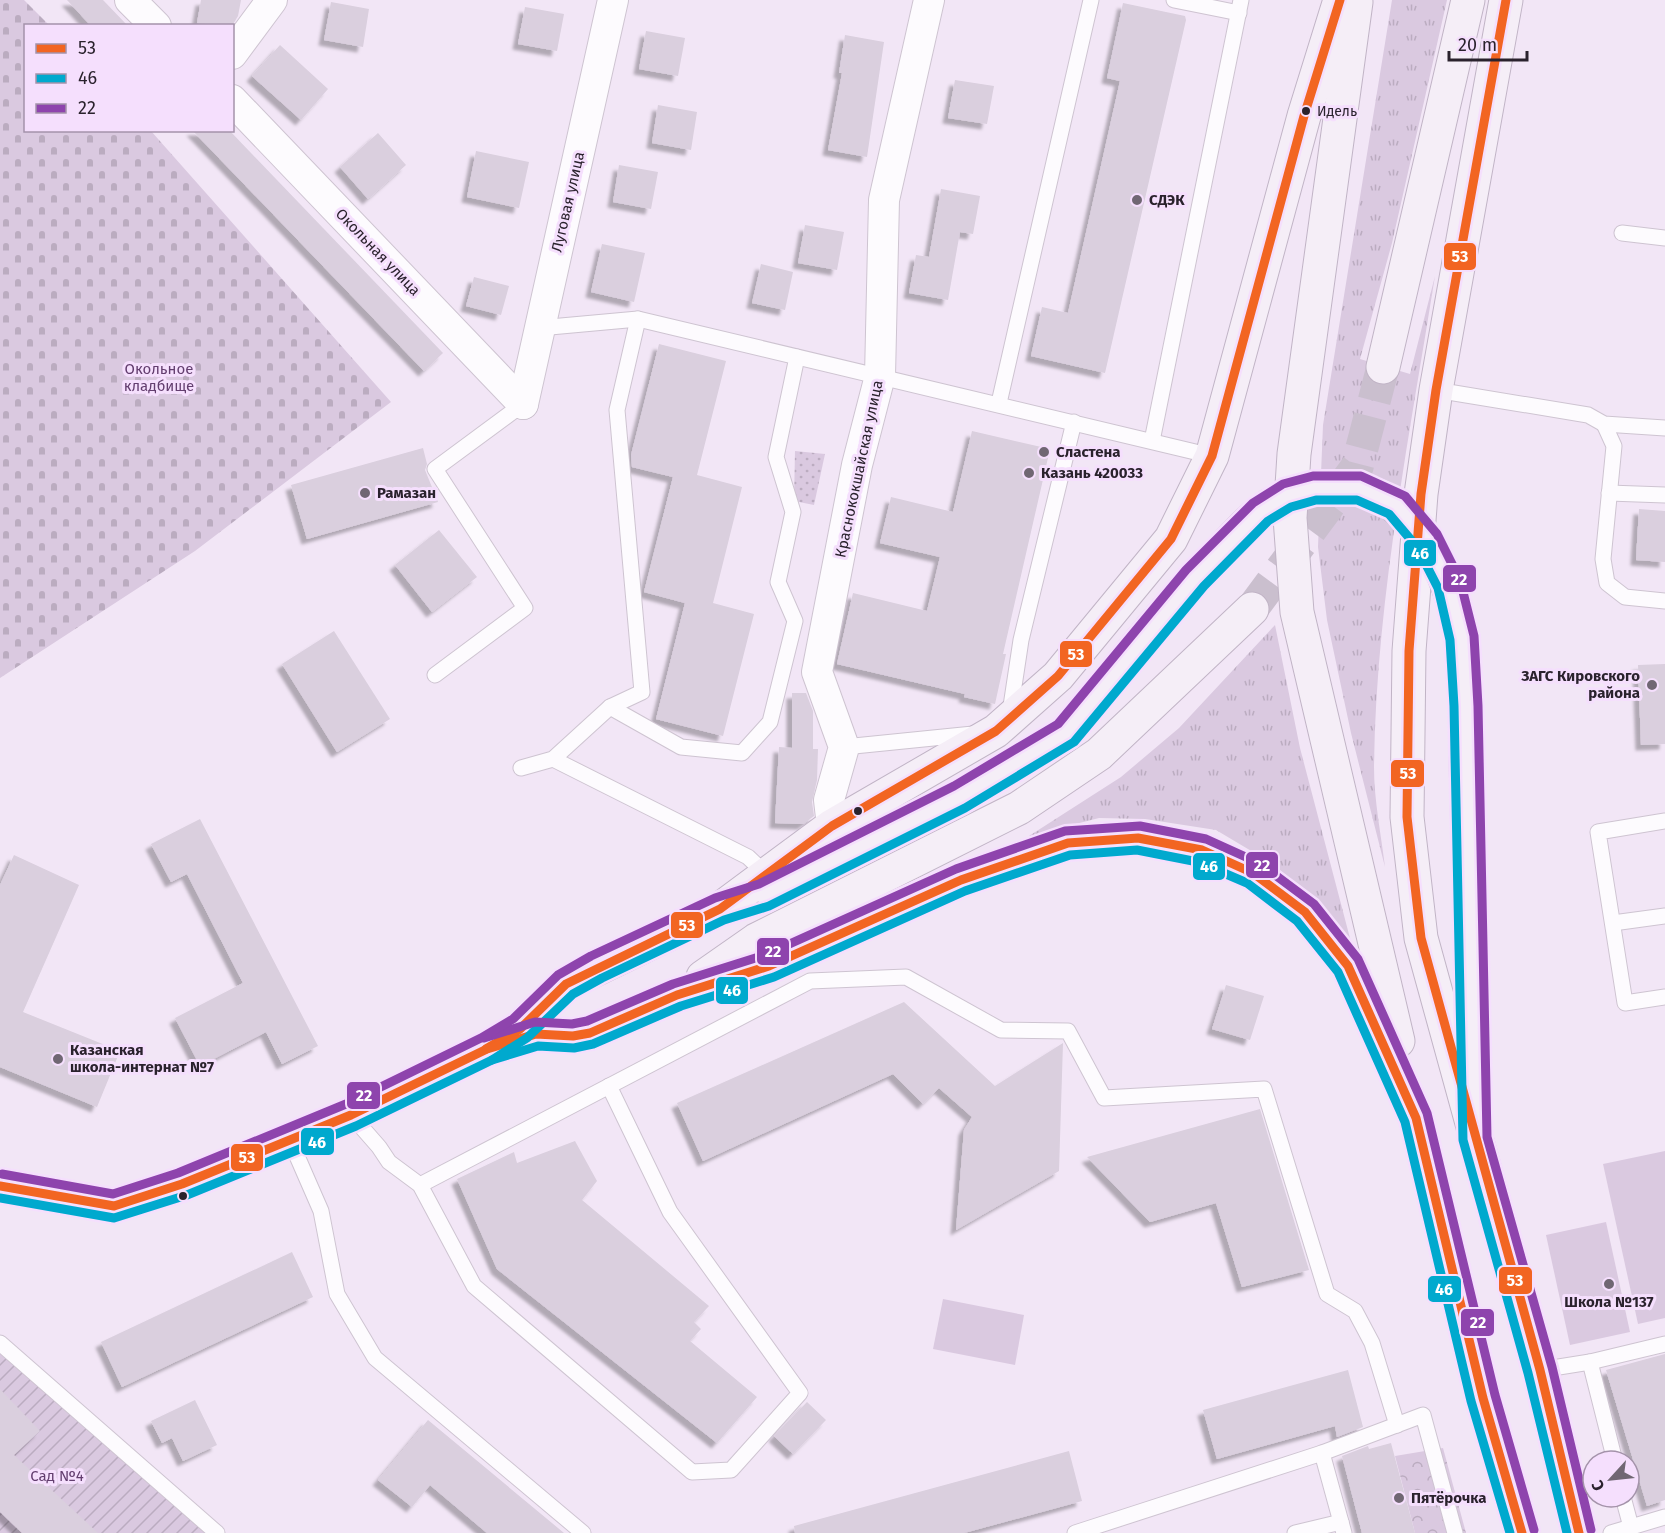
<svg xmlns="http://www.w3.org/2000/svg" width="1665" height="1533" viewBox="0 0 1665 1533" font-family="'Fira Sans',sans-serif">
<defs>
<pattern id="grass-tufts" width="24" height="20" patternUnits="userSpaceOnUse" patternTransform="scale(1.5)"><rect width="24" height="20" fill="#dac9e0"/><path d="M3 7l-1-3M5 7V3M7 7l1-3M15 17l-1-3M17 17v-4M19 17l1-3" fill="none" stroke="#bbacc0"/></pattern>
<pattern id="forest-crowns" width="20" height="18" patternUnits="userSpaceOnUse" patternTransform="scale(1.5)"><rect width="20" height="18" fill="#dac9e0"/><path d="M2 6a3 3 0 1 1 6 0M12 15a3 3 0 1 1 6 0" fill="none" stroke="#bbacc0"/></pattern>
<pattern id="cemetery-stones" width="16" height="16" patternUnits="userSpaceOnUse" patternTransform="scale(1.5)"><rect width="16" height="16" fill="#dac9e0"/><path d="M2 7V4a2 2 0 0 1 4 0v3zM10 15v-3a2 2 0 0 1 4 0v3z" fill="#bbacc0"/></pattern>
<pattern id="park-dots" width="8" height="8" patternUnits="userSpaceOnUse" patternTransform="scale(1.5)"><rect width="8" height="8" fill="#dac9e0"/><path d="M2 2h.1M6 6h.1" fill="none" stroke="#bbacc0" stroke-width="1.8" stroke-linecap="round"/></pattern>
<pattern id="garden-furrows" width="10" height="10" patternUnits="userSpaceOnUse" patternTransform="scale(1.5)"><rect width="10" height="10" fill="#dac9e0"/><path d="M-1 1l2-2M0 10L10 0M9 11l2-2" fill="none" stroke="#bbacc0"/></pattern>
<filter id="shadow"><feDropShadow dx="-5.5" dy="5.5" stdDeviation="1.5" flood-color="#0004"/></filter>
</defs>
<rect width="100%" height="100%" fill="#f2e6f6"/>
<!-- grass -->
<g fill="url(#grass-tufts)">
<path d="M1392,0H1447L1392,243L1360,359L1410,374L1435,276C1409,439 1376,602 1374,767C1374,800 1381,834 1385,867L1351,733L1327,620L1318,547L1323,425Z"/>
<path d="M1275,625L1300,748L1351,942L1303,888L1258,855L1216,830L1145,819L1099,818L1029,836L1121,777L1179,728Z"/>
</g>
<!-- forest -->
<path fill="url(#forest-crowns)" d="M1443,1448L1466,1533H1415L1395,1456Z"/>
<!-- cemetery -->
<path fill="url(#cemetery-stones)" d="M0,0H24L49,25L26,26V130L151,131L391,402L195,551L0,678Z"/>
<!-- park -->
<path fill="url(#park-dots)" d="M795,451L825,454L814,505L794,501Z"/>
<!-- garden -->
<path fill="url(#garden-furrows)" d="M0,1349L3,1351L205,1533H0Z"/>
<!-- pitch -->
<g fill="#dac9e0">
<path d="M1665,1151V1318L1638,1324L1603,1164Z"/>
<path d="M1606,1222L1630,1332L1570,1345L1546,1235Z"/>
<path d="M943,1299L1024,1315L1015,1365L933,1349Z"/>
</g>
<!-- building -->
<g fill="#dacfde" filter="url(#shadow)">
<path d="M67,0H103L128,26H91Z"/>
<path d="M201,0H241L238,16L232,26L197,23Z"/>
<path d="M331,2L369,9L363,47L324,40Z"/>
<path d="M1123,3L1185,16L1186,20L1105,373L1031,356L1042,307L1068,313L1120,81L1107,78Z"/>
<path d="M525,7L564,14L557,51L518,44Z"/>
<path d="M646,31L685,38L678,76L639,69Z"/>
<path d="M845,35L884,42L867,157L828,150L842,73H839Z"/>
<path d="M280,45L328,89L301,120L252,76Z"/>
<path d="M955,80L994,86L987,124L948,118Z"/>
<path d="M658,105L697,112L691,150L652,143Z"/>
<path d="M192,130H229L443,353L424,371Z"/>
<path d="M378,133L406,165L368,199L340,167Z"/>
<path d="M476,151L529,162L519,208L467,197Z"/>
<path d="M619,165L658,172L651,209L613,202Z"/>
<path d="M941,189L980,196L973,234L960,232L948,300L909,293L916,255L929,257Z"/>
<path d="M805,225L844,232L837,270L798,263Z"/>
<path d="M602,244L645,253L634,302L591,292Z"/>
<path d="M761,264L793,272L785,310L752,303Z"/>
<path d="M474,277L509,286L501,315L466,306Z"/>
<path d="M659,344L726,361L697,475L742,487L713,603L754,614L723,736L656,719L685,603L644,592L673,477L632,467L631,455Z"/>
<path d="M972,431L1050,449L1003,654H1006L995,704L964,697L965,694L837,664L853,593L927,611L940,557L880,543L891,497L953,512Z"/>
<path d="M423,448L427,464L425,470L438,502L307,539L291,485Z"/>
<path d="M1639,509L1665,511V562L1636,560Z"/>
<path d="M439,530L477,577L432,612L395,565Z"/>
<path d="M334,631L390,719L337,752L282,664Z"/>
<path d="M1665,664V744L1641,745L1638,665Z"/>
<path d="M792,693H806L813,711V749H818L817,780L812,802L814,816L803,824L775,823L779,747L792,748Z"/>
<path d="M200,819L318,1046L282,1064L266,1032L200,1066L175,1018L243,983L187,874L171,882L151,844Z"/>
<path d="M14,855L79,885L23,1012L120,1051L97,1107L0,1067V885Z"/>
<path d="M1226,985L1264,996L1250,1040L1212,1029Z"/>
<path d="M904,1002L995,1086L1063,1043L1059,1171L956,1230L964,1130L972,1117L939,1088L923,1104L893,1074L703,1161L677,1103Z"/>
<path d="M1260,1109L1309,1270L1242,1287L1216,1203L1150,1222L1087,1157Z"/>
<path d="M575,1141L597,1181L582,1200L709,1306L694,1322L701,1329L690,1341L757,1397L717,1443L497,1269L457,1179L514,1152L517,1163Z"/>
<path d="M292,1252L313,1297L122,1387L101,1342Z"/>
<path d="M1665,1354V1500L1647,1506L1606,1370Z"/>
<path d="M1348,1370L1363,1427L1337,1437L1335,1426L1217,1459L1203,1410Z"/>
<path d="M0,1389L40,1431L14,1455L98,1533H22L0,1512Z"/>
<path d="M195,1400L217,1445L183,1461L172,1438L162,1443L151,1421Z"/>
<path d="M807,1402L826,1420L793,1454L774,1436Z"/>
<path d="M428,1420L564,1533H487L430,1485L412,1507L378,1480Z"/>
<path d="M1391,1443L1415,1533H1362L1342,1456L1368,1446L1369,1449Z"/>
<path d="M1069,1451L1082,1501L964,1533H795L794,1526Z"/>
</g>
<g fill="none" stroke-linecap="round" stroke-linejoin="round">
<!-- primary-tunnel -->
<path stroke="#cabfce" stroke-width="33" stroke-dasharray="33 16" stroke-linecap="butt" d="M1252,609L1357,467L1383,367"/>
<!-- lane casing -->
<g stroke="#cec4d1" stroke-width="17">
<g id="lane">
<path d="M1174,0L1239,13"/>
<path d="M1622,233L1665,238"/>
<path d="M539,328L638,319L1212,456"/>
<path d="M1436,390L1588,415L1604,424L1665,428"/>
<path d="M999,403L1091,0"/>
<path d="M1604,424L1614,446L1603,559L1607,583L1625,597L1665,601"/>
<path d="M1152,441L1241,0"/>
<path d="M1609,493L1665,495"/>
<path d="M435,675L525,608L435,469L523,404"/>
<path d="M610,707L681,747L742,753L770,722L795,621L778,582L793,512L776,457L797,357"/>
<path d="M1007,713L1011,706L1021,640L1074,422"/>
<path d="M844,747L973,734"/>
<path d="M553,759L748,857L767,875"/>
<path d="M521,768L553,759L610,707L642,692L617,410L638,319"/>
<path d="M1665,821L1598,832L1625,1003L1665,997"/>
<path d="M1613,923L1665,916"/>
<path d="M351,1115L379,1147L389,1162L420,1185L474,1286L692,1472L731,1470L800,1393L670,1212L609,1086"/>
<path d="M290,1140L321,1211L337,1294L375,1358L583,1533"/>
<path d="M420,1185L810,981L906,977L1001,1030L1068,1031L1104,1098L1264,1089L1327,1294L1355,1311L1372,1343L1397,1425"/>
<path d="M0,1343L217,1533"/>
<path d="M1540,1370L1590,1362"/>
<path d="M1322,1453L1344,1533"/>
<path d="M1615,1461L1590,1362L1665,1344"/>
<path d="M1623,1497L1631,1527"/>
<path d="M1075,1533L1322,1453L1423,1415L1455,1533"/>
<path d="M1295,1533L1341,1522"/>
<path d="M1611,1533L1665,1517"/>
</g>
</g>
<!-- street casing -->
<g stroke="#cec4d1" stroke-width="32">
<g id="street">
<path d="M130,0L156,26"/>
<path d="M232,54L272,0"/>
<path d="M232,100L523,404"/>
<path d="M523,404L613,0"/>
<path d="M832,826L829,800L844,747L817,672L857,465L880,376L884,200L929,0"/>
</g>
</g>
<!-- primary casing -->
<g stroke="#c1b4c6" stroke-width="35">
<g id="primary">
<path d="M1506,0L1436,390L1421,494L1409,651L1407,817L1421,938L1540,1370L1579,1533"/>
<path d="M1356,2L1294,454L1290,518L1297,612L1398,1041"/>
<path d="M1383,367L1468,0"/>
<path d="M1466,758L1474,1087"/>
<path d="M771,891L960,797L1066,733"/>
<path d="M703,977L756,940L1019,808L1099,754L1252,609"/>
<path d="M503,1044L536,1034L573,1036L590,1033L677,995L769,966L961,880L1068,843L1138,838L1202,850L1253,873L1305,912L1348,966L1416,1118L1483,1398L1522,1533"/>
<path d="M0,1186L114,1206L182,1184L351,1115L511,1036L566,984L720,909L832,826L996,731L1058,676L1171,539L1212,456L1304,116L1340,0"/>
</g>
</g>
<!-- lane -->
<use href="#lane" stroke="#fdfbfe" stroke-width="15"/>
<!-- street -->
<use href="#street" stroke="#fdfbfe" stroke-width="30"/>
<!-- primary -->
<use href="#primary" stroke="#f5eef7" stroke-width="33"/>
<!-- primary-bridge casing -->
<g stroke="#c1b4c6" stroke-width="35" stroke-linecap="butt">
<path id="primary-bridge" d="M1066,733C1115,674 1162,612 1215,557C1230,542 1244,525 1260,512C1284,493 1310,488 1340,488C1375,488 1392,500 1413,525C1468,589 1467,678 1466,758"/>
</g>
<!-- primary-bridge -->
<use href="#primary-bridge" stroke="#f5eef7" stroke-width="33"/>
<!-- bus-1 casing -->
<g stroke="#f5dffd" stroke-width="14">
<g id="bus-1">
<path d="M1506,0L1436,390L1421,494L1409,651L1407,817L1421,938L1540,1370L1579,1533"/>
<path d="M486,1049L520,1029L566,984L720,909L832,826L996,731L1058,676L1171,539L1212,456L1304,116L1340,0"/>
<path d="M0,1186L114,1206L182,1184L351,1115L487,1049L536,1034L573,1036L590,1033L677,995L769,966L961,880L1068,843L1138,838L1202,850L1253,873L1305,912L1348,966L1416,1118L1483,1398L1522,1533"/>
</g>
</g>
<!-- bus-2 casing -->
<g stroke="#f5dffd" stroke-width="14">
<g id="bus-2">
<path d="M492,1060L538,1046L574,1048L593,1044L681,1006L774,977L965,891L1070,855L1137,850L1198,862L1247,883L1297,921L1338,972L1405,1122L1471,1401L1510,1533"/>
<path d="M0,1198L114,1218L187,1195L356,1126L492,1060L527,1038L573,994L602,978L724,920L769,906L965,808L1074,742L1204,586L1268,521L1291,507L1316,500H1357L1389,514L1417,547L1438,588L1450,640L1454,706L1463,1140L1528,1373L1567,1533"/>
</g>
</g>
<!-- bus-3 casing -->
<g stroke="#f5dffd" stroke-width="14">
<g id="bus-3">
<path d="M484,1038L535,1022L572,1024L587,1021L673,984L765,955L956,869L1065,831L1140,826L1206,839L1259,863L1314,904L1358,959L1427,1113L1495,1395L1534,1530"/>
<path d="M2,1174L113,1194L178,1173L346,1104L481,1038L513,1019L558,975L591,956L715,898L759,884L954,786L1058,724L1186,570L1253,503L1283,484L1313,476H1361L1405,496L1437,534L1460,580L1474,636L1478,706L1487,1137L1552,1367L1591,1530"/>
</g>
</g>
<!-- bus-1 -->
<use href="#bus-1" stroke="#f26522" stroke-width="9"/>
<!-- bus-2 -->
<use href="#bus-2" stroke="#00a9ce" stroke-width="9"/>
<!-- bus-3 -->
<use href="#bus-3" stroke="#8e44ad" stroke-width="9"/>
</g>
<!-- markers -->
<g fill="#2a222d" stroke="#f5dffd" stroke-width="2">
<circle cx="1306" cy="111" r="5"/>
<circle cx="858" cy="811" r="5"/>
<circle cx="183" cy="1196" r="5"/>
</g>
<g fill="#706773" stroke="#f5dffd" stroke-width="2">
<circle cx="1137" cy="200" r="6"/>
<circle cx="1044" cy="452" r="6"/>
<circle cx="1029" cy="473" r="6"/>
<circle cx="365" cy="493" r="6"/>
<circle cx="1652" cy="685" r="6"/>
<circle cx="58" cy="1059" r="6"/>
<circle cx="1609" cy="1284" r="6"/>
<circle cx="1399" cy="1498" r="6"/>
</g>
<g text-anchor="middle" stroke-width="6" stroke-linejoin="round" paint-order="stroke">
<!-- bus labels -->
<g font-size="14" fill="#2a222d" stroke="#f5dffd" text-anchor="start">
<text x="1317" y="116">Идель</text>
</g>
<!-- poi labels -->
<g font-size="15" font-weight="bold" fill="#2a222d" stroke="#f5dffd" text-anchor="start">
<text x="1149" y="205">СДЭК</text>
<text x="1056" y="457">Сластена</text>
<text x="1041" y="478">Казань 420033</text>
<text x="377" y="498">Рамазан</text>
<text x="1640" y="681" text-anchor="end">ЗАГС Кировского<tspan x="1640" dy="17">района</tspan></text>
<text x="70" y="1055">Казанская<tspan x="70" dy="17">школа-интернат №7</tspan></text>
<text x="1609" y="1307" text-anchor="middle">Школа №137</text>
<text x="1411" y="1503">Пятёрочка</text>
</g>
<!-- street labels -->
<g font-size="15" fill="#2a222d" stroke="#f5dffd">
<text transform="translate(568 202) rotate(-77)" y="5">Луговая улица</text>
<text transform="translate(378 252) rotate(46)" y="5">Окольная улица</text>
<text transform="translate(859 469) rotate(-78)" y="5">Краснококшайская улица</text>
</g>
<!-- park labels -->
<g font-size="15" fill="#633e6f" stroke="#f5dffd">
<text x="159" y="374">Окольное<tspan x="159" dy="17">кладбище</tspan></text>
<text x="57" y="1481">Сад №4</text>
</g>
</g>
<g stroke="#f5dffd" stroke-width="2">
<rect x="1443" y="242" width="34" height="29" rx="6" fill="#f26522"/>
<rect x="1403" y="539" width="34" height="28" rx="6" fill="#00a9ce"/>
<rect x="1442" y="564" width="35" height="29" rx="6" fill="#8e44ad"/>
<rect x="1059" y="640" width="34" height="28" rx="6" fill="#f26522"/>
<rect x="1390" y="759" width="35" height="29" rx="6" fill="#f26522"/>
<rect x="1245" y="851" width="34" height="28" rx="6" fill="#8e44ad"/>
<rect x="1192" y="852" width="34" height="29" rx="6" fill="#00a9ce"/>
<rect x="670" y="911" width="34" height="28" rx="6" fill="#f26522"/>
<rect x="756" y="937" width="34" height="29" rx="6" fill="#8e44ad"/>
<rect x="715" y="976" width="34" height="29" rx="6" fill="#00a9ce"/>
<rect x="346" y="1081" width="35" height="29" rx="6" fill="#8e44ad"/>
<rect x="300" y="1127" width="35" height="29" rx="6" fill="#00a9ce"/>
<rect x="230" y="1143" width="34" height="29" rx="6" fill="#f26522"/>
<rect x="1498" y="1266" width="35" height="29" rx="6" fill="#f26522"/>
<rect x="1427" y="1275" width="35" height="28" rx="6" fill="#00a9ce"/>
<rect x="1460" y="1308" width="35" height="29" rx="6" fill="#8e44ad"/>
</g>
<g font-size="16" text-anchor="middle" font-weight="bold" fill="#fff">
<text x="1460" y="262">53</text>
<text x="1420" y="559">46</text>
<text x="1459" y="585">22</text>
<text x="1076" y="660">53</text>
<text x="1408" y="779">53</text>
<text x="1262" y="871">22</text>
<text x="1209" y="872">46</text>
<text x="687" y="931">53</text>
<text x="773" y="957">22</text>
<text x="732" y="996">46</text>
<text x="364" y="1101">22</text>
<text x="317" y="1148">46</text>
<text x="247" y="1163">53</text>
<text x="1515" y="1286">53</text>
<text x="1444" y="1295">46</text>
<text x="1478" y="1328">22</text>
</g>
<!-- legend -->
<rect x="24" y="24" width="210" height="108" fill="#f5dffd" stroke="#a493aa" stroke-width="1.5"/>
<rect x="36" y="44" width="30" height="9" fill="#f26522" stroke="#a493aa" stroke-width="1.5"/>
<text x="78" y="54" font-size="18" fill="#2a222d">53</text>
<rect x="36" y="74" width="30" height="9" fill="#00a9ce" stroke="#a493aa" stroke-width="1.5"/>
<text x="78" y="84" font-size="18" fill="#2a222d">46</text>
<rect x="36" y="104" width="30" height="9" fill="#8e44ad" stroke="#a493aa" stroke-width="1.5"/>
<text x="78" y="114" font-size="18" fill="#2a222d">22</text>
<!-- north arrow -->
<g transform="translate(1611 1479) rotate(243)"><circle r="28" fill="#f5dffd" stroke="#a493aa" stroke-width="1.5"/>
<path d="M0-4.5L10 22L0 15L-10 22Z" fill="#706773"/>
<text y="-9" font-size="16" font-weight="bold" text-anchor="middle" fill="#2a222d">С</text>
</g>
<!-- scale -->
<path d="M1449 51v9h78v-9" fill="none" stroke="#2a222d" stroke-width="3"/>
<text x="1458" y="51" font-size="18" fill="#2a222d" stroke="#f5dffd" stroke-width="4.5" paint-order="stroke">20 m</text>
</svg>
